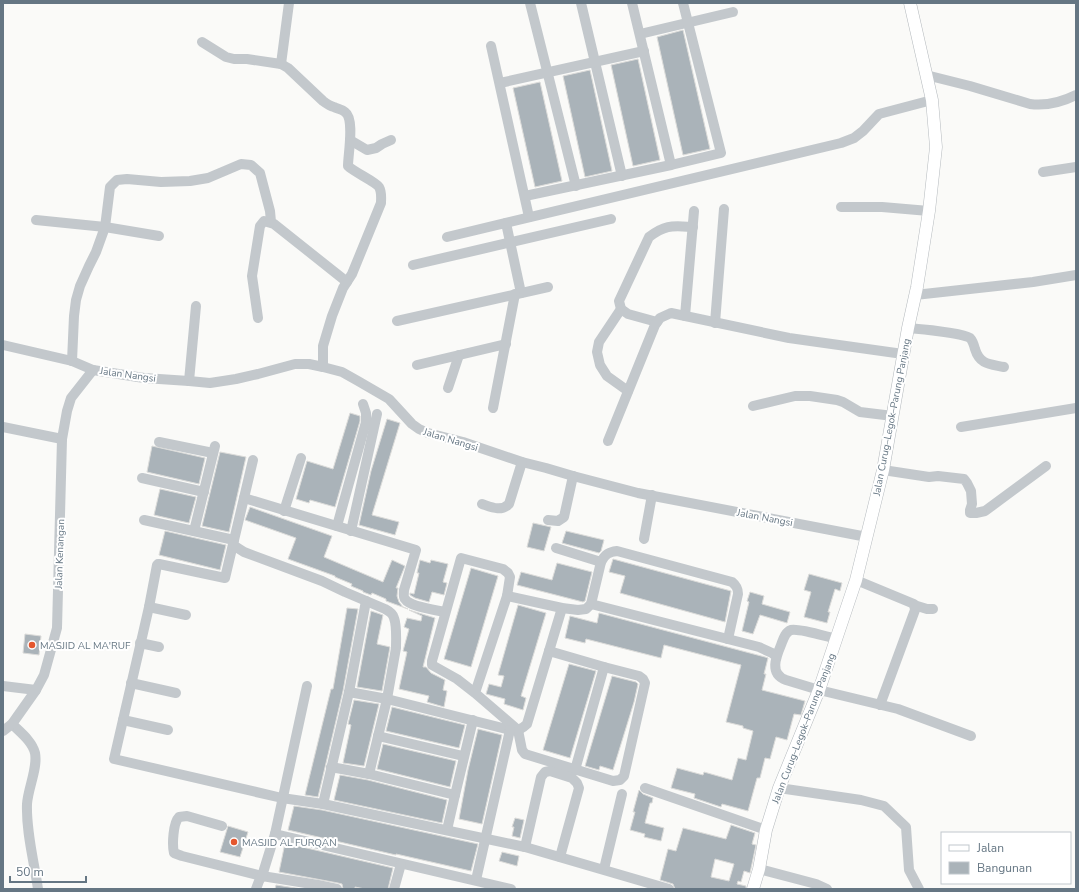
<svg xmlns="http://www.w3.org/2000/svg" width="1079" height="892" viewBox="0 0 1079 892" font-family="'Nunito Sans',sans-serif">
<rect width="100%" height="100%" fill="#fafaf8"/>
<!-- building -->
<g fill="#aab3b9" stroke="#dcdcda" fill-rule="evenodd">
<path d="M683,30L710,149L683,155L657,37Z"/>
<path d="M638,59L660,160L633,166L611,65Z"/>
<path d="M590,70L612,171L585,177L563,76Z"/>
<path d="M540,82L562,181L535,187L513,88Z"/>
<path d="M350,413L360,416V421L335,507L310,500L309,503L296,499L307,461L333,469Z"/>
<path d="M387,419L400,423L372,515L399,522L395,535L359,525L371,471Z"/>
<path d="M152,446L205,458L199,484L147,472Z"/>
<path d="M220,452L246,457L229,532L202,526Z"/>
<path d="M160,489L196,497L189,523L154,515Z"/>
<path d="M250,507L332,536L324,557L383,582L392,560L405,566L396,588H398L397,596L399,602L403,607L408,609L386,601V599L372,593L371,595L363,592V591L351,586L352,584L335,577V576L288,559L296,538L245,520Z"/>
<path d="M533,523L551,527L544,551L527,547Z"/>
<path d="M165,531L226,545L220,570L159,555Z"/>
<path d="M566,531L604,540L601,551L599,553L562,543Z"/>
<path d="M613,559L731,591L725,622L620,593L625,576L609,572Z"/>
<path d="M420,560L430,563L431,560L448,564L443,582L447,583L444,595L432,592L429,602L415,598L410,595V593L414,594L419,573H417Z"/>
<path d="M557,563L592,572L585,601L583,602L517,585L521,572L552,580Z"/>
<path d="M471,568L498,576L471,667L444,659Z"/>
<path d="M809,574L842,583L840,591L835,589L828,612H830L827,623L804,617L811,592L804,590Z"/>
<path d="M750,592L764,596L762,604L790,612L787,623L760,615L753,634L742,631L749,602L747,601Z"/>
<path d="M518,605L546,613L521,696L526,698L523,710L504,704L505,699L486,694L489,684L501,687L504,676L498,675Z"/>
<path d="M347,608L358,609L343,691L318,797L305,795L331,689H333Z"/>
<path d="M409,610L435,618L423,667H426L431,673L445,680L443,690L447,691L444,707L427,702L429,696L399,689L407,652L403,651L409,629L404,627L407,618L421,621L422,616Z"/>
<path d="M371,611L383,615L377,644L390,647L382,691L357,687Z"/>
<path d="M599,613L765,657L768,658L764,674H766L762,690L805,701L801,715L794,714L787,740L776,737L770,759L765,758L760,778H757L748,811L722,804L721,807L694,798L695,794L671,788L677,768L703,775L704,772L732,780L738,758L746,760L753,731L743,728V726L726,722L741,665L664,645L661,658L586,639L585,643L565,638L570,616L597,623Z"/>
<path d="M25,634L41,636L39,655L23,653Z"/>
<path d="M569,664L596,671L570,758L543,750Z"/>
<path d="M612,676L636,682L638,684L634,702L613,770L600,766L599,770L585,766Z"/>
<path d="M354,700L379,704L364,766L343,763L351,725L348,724Z"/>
<path d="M392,707L465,725L459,748L386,731Z"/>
<path d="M478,729L502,735L482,824L459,819L468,770Z"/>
<path d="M383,744L456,761L450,787L377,769Z"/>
<path d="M340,775L368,780L447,800L442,823L334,800Z"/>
<path d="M639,790L643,794L653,798L652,803H650L645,823L664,828L661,841L644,837L645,834L630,830L635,812H633Z"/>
<path d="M294,806L322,810L478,844L471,871L396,854V855L288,830Z"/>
<path d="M515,818L524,820L520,838L512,836L514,827H512Z"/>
<path d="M731,825L755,833L752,844L756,845L750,873L744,871L741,882L738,881L737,884L746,886V889H675L673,884L660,880L668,849L676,851L683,828L726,839ZM715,859L734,864L729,881L711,877Z"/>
<path d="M228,826L248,832L240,857L220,852Z"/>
<path d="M285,843L393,868L388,889H365L355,887V889H343L342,884L338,883L279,872Z"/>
<path d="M502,852L519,856L517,866L499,861Z"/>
<path d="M276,885L302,889H275Z"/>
</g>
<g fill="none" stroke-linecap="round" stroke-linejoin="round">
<!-- major casing -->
<g stroke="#b5babe" stroke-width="13">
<path id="major" d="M753,889L759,869L766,830L779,788L819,690L856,580L883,470L908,328L917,287L929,211L936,147L932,100L910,3"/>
</g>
<!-- minor -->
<g stroke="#c3c8cc" stroke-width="10">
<path d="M530,3L576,186"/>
<path d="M581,3L622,176"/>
<path d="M632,3L671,165"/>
<path d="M640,34L733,12"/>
<path d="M202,42L226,57L234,59H247L281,64L288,68L323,101C327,104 330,106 334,107C338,109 342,109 345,112C355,119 348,154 348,166C354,172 376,182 379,187C382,192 381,198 381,203L352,274L343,288L332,316L323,346V367"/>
<path d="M491,46L529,217"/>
<path d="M281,64L289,3"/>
<path d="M926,75L970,86L1030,104C1046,106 1062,102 1076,95"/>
<path d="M500,83L644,51"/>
<path d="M350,140L367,150L376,148L382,144L391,140"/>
<path d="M1043,172L1076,167"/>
<path d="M525,196L671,165L721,153L683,3"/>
<path d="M841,207H882L929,211"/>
<path d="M36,220L105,227L159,236"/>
<path d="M506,223L521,293"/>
<path d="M447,237L841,143L854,138L863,131L879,114L932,100"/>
<path d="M413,265L611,219"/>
<path d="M915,295L1033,282L1076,275"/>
<path d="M621,309L599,342L597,352L600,365L607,376L628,391"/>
<path d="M685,316L694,211"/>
<path d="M258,318L252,276L260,226L264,221L274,224L347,282"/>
<path d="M397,321L548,287"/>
<path d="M657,322L628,314L621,309L619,301L649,237C666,224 673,226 693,227"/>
<path d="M715,323L724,209"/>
<path d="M908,328C920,329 962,333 970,338C973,341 974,345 975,349C980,365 990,364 1004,367"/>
<path d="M3,345L72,361L93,370L144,378L189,381L210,383L236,379L258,374L295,364H309L323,367L342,372L358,381L389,399L412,424L419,429L428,433L463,442L522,462L546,468L573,476L638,493L867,537"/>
<path d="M72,361L74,316L76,300L80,286L89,266L96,252L105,227L110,187L117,180L127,179L161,182L190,181L208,178L241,164L251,165L260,173L270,211L271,222"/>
<path d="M417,365L506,344"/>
<path d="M189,381L196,306"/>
<path d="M448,388L459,355"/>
<path d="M753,406L795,396H810L837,400L843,402L860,412L893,416"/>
<path d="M493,408L515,294"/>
<path d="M3,427L62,439"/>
<path d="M961,427L1076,408"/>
<path d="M608,441L655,325L660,318L671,313L789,338L903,354"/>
<path d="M159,442L213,453"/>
<path d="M253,460L225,578L159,564H158L157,565L149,607L114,759L282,798L323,804L525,847L669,889"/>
<path d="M883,470L929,477L938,476L964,479L967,483L971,491L972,504L970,510V513H976L985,511L1046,466"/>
<path d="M142,478L204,492"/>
<path d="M244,498L416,550L404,590C404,593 403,597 405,599C410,607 436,610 445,612"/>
<path d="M482,504C491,507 501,512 509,504L522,462"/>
<path d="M284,511L301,458"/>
<path d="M144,520L234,540"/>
<path d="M548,520L558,521L564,517L573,476"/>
<path d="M337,526L366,422V413L363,404"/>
<path d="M194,531L215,446"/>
<path d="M351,531L377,414"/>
<path d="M644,539L652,495"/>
<path d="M233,545L244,552L322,581L345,592L385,609C389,611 393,614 394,618C397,626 396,639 396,648L387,699L369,774"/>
<path d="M556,548L601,562"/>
<path d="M856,580L914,604L915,610L880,705"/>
<path d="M507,596L562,608L578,610L586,609L591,604L601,562C605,554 609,552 617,551L732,582C737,586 738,589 738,594L728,639"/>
<path d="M591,604L759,647L772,653L776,656"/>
<path d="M914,605L927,609H933"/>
<path d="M149,607L186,615"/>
<path d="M837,639C827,637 800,628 791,630C785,632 783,640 781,645C776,657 769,674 786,680L819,690L898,709L971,736"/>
<path d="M140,643L159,647"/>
<path d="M131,683L176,693"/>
<path d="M3,686L36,690"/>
<path d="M349,692L387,699L510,730C518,731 522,729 527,724L562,608"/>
<path d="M475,693L507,596L510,577L508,573L503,569L461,558L432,661V665L457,679L475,693L518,730L522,750L525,754L613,781L620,780L624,776L645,683L643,679L639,676L604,667L549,651"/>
<path d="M123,720L168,730"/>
<path d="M12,724C20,732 32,741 35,753C38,768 28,788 27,804C26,832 34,861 38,889"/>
<path d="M3,731L12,724L36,690L44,675L57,628L62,439L67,411L71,398L93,370"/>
<path d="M378,736L463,756"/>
<path d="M331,767L369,774L455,795"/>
<path d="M575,770L604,667"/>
<path d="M645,788L766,830"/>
<path d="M779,788L861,800L884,806L906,827L909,870L919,889"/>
<path d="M323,804L349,692L366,601"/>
<path d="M222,826L187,816L179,817C173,823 172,845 174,853L182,856L262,876L318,885L337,889"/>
<path d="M447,830L455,795L473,720"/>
<path d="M275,834L511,889"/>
<path d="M525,847L541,777L545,772L550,771L572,778L577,783L579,788L560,857"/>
<path d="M604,869L622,794"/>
<path d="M759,869L816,884L827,889"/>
<path d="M476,880L510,730"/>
<path d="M256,889L259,881L262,876L275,834L307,686"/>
<path d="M394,889L401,864"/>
</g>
<!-- major -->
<use href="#major" stroke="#fff" stroke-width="12"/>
</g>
<!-- markers -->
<g fill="#e4572e" stroke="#fff" stroke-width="1.5">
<circle cx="32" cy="645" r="4"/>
<circle cx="234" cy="842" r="4"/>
</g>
<g text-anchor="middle" stroke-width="4" stroke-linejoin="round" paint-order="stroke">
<!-- street labels -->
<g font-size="10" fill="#657683" stroke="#fff">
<text transform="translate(128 374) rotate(8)" y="4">Jalan Nangsi</text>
<text transform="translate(891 417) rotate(-79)" y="4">Jalan Curug–Legok–Parung Panjang</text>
<text transform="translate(451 439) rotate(17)" y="4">Jalan Nangsi</text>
<text transform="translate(765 517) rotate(11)" y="4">Jalan Nangsi</text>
<text transform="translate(59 554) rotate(-88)" y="4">Jalan Kenangan</text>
<text transform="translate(803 728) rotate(-69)" y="4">Jalan Curug–Legok–Parung Panjang</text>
</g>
<!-- poi labels -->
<g font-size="10" fill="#657683" stroke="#fff" text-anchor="start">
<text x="40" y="649">MASJID AL MA'RUF</text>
<text x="242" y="846">MASJID AL FURQAN</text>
</g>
</g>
<!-- border -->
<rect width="1079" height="892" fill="none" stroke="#657683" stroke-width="8"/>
<!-- legend -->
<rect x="941" y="832" width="130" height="52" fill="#ffffff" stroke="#c1c8cd"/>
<rect x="949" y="845" width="20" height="6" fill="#ffffff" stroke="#c1c8cd"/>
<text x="977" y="852" font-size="12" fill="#657683">Jalan</text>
<rect x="949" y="862" width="20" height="12" fill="#aab3b9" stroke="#c1c8cd"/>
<text x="977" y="872" font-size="12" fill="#657683">Bangunan</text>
<!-- scale -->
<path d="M10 876v6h76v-6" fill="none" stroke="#657683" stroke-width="2"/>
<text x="16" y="876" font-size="12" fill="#657683" stroke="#ffffff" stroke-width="3" paint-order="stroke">50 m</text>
</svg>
